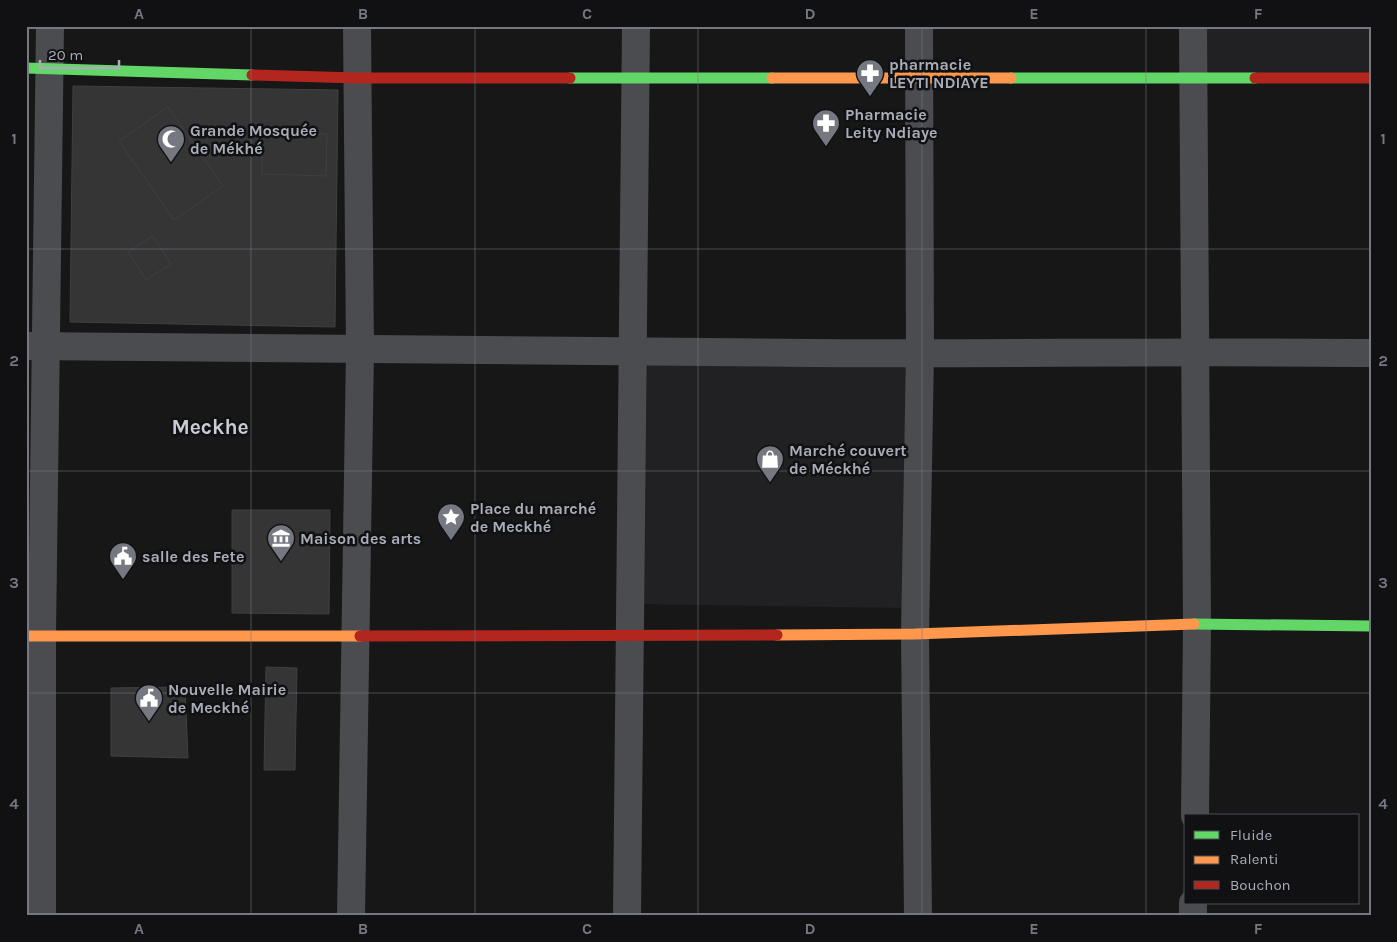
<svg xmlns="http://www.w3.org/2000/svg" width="1397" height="942" viewBox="0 0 1397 942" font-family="Karla,sans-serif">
<rect width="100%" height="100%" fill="#171717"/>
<!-- built -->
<g fill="#212123">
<path d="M1193,26H1371V78H1192Z"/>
<path d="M633,352L909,362L907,608L631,604Z"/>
</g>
<!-- building -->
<g fill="#353536" stroke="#3f4043">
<path d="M73,86L338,90L335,327L70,322Z"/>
<path d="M168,107L223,186L174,220L119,141Z"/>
<path d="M262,132L327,134L326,176L262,174Z"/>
<path d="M153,236L171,264L146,280L128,252Z"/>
<path d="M232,510H330L329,614L232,613Z"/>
<path d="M266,667L297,668L295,770H264Z"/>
<path d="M185,687L188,758L111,756V688Z"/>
</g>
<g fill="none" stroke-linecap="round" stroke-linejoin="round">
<!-- street -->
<g stroke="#4b4c50" stroke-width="28">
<path d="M1193,26L1197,624L1195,816"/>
<path d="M26,346C288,349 549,352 810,353C997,354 1184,351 1371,353"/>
<path d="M42,916V636L50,26"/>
<path d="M351,916L360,351L357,26"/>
<path d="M627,916L636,26"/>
<path d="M918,916L915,634L920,353L919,26"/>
<path d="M1193,916V903"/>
</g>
<!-- fast -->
<g stroke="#63d668" stroke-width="11">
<path d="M26,68L252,75"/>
<path d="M570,78H772"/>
<path d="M1011,78H1255"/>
<path d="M1194,624L1371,626"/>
</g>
<!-- slow -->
<g stroke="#ff974d" stroke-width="11">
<path d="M772,78H1011"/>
<path d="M777,635L915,634L1194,624"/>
<path d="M26,636H360"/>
</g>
<!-- jam -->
<g stroke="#b3261e" stroke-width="11">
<path d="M252,75L357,78H570"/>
<path d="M1255,78H1371"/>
<path d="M360,636L777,635"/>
</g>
</g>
<!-- grid -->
<path fill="none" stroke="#757880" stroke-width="1" stroke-opacity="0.55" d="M251,26V916M475,26V916M698,26V916M922,26V916M1146,26V916M26,249H1371M26,471H1371M26,693H1371"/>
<!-- icons -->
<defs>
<g id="pharmacy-pin" transform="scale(1.4375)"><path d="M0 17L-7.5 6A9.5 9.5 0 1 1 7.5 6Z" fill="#757880" stroke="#111113"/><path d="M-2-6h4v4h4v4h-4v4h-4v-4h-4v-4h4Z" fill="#fff"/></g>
<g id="mosque-pin" transform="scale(1.4375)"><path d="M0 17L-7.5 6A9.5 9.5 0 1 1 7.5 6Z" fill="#757880" stroke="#111113"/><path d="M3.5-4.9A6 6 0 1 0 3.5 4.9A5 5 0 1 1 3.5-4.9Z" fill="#fff"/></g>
<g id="shop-pin" transform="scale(1.4375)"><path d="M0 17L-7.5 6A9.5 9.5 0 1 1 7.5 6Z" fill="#757880" stroke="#111113"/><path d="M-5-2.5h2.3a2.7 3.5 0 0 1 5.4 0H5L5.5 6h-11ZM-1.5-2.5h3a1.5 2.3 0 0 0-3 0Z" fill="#fff"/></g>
<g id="sight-pin" transform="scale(1.4375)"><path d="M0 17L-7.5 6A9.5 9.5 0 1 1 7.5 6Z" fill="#757880" stroke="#111113"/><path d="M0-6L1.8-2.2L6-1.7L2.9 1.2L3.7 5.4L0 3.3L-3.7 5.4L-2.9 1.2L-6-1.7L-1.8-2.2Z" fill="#fff"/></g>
<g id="museum-pin" transform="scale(1.4375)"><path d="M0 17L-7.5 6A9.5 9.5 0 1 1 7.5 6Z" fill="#757880" stroke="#111113"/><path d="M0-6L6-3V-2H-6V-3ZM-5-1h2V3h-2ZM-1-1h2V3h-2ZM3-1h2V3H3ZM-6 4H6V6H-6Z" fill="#fff"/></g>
<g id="civic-pin" transform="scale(1.4375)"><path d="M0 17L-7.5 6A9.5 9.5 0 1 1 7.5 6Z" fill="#757880" stroke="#111113"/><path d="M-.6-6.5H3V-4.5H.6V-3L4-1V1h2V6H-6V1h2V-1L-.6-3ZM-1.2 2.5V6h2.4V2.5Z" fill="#fff"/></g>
</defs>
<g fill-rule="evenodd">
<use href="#pharmacy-pin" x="870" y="73"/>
<use href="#pharmacy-pin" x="826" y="123"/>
<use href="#mosque-pin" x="171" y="139"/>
<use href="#shop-pin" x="770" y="459"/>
<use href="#sight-pin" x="451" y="517"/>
<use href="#museum-pin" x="281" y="538"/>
<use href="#civic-pin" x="123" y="556"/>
<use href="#civic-pin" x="149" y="698"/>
</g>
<g text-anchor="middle" stroke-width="5" stroke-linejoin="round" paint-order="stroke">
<!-- poi labels -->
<g font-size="16" font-weight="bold" fill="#a8adb8" stroke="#111113" text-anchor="start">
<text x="889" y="70">pharmacie<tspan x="889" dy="18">LEYTI NDIAYE</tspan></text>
<text x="845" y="120">Pharmacie<tspan x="845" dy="18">Leity Ndiaye</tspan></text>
<text x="190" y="136">Grande Mosquée<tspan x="190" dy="18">de Mékhé</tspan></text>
<text x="789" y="456">Marché couvert<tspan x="789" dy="18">de Méckhé</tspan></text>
<text x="470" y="514">Place du marché<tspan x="470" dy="18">de Meckhé</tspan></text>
<text x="300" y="544">Maison des arts</text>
<text x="142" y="562">salle des Fete</text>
<text x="168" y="695">Nouvelle Mairie<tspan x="168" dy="18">de Meckhé</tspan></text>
</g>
<!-- district labels -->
<g font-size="21" font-weight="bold" fill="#c9ccd4" stroke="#111113">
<text x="210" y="434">Meckhe</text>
</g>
</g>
<!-- border -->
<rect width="1397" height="942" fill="none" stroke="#111113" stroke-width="55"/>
<!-- legend -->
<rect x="1184" y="814" width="175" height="90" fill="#111113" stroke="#4d4f55"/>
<rect x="1194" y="831" width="25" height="8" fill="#63d668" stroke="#4d4f55"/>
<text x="1230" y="840" font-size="15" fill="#a8adb8">Fluide</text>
<rect x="1194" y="856" width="25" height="8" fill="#ff974d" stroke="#4d4f55"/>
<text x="1230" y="864" font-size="15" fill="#a8adb8">Ralenti</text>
<rect x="1194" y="881" width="25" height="8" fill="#b3261e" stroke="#4d4f55"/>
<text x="1230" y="890" font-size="15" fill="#a8adb8">Bouchon</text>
<!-- scale -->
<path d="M40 60v8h79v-8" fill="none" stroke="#a8adb8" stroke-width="2.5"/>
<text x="48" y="60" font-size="15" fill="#a8adb8" stroke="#111113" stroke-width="4" paint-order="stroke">20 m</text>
<rect x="28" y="28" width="1342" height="886" fill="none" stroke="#757880" stroke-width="2"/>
<g font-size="16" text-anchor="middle" font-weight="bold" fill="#757880">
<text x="139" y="19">A</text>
<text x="363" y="19">B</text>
<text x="587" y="19">C</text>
<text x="810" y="19">D</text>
<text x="1034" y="19">E</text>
<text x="1258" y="19">F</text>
<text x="14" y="144">1</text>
<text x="1383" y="144">1</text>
<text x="14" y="366">2</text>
<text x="1383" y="366">2</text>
<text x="14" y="588">3</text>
<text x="1383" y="588">3</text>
<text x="14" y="809">4</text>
<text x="1383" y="809">4</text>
<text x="139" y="934">A</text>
<text x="363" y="934">B</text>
<text x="587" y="934">C</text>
<text x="810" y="934">D</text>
<text x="1034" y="934">E</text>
<text x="1258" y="934">F</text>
</g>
</svg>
